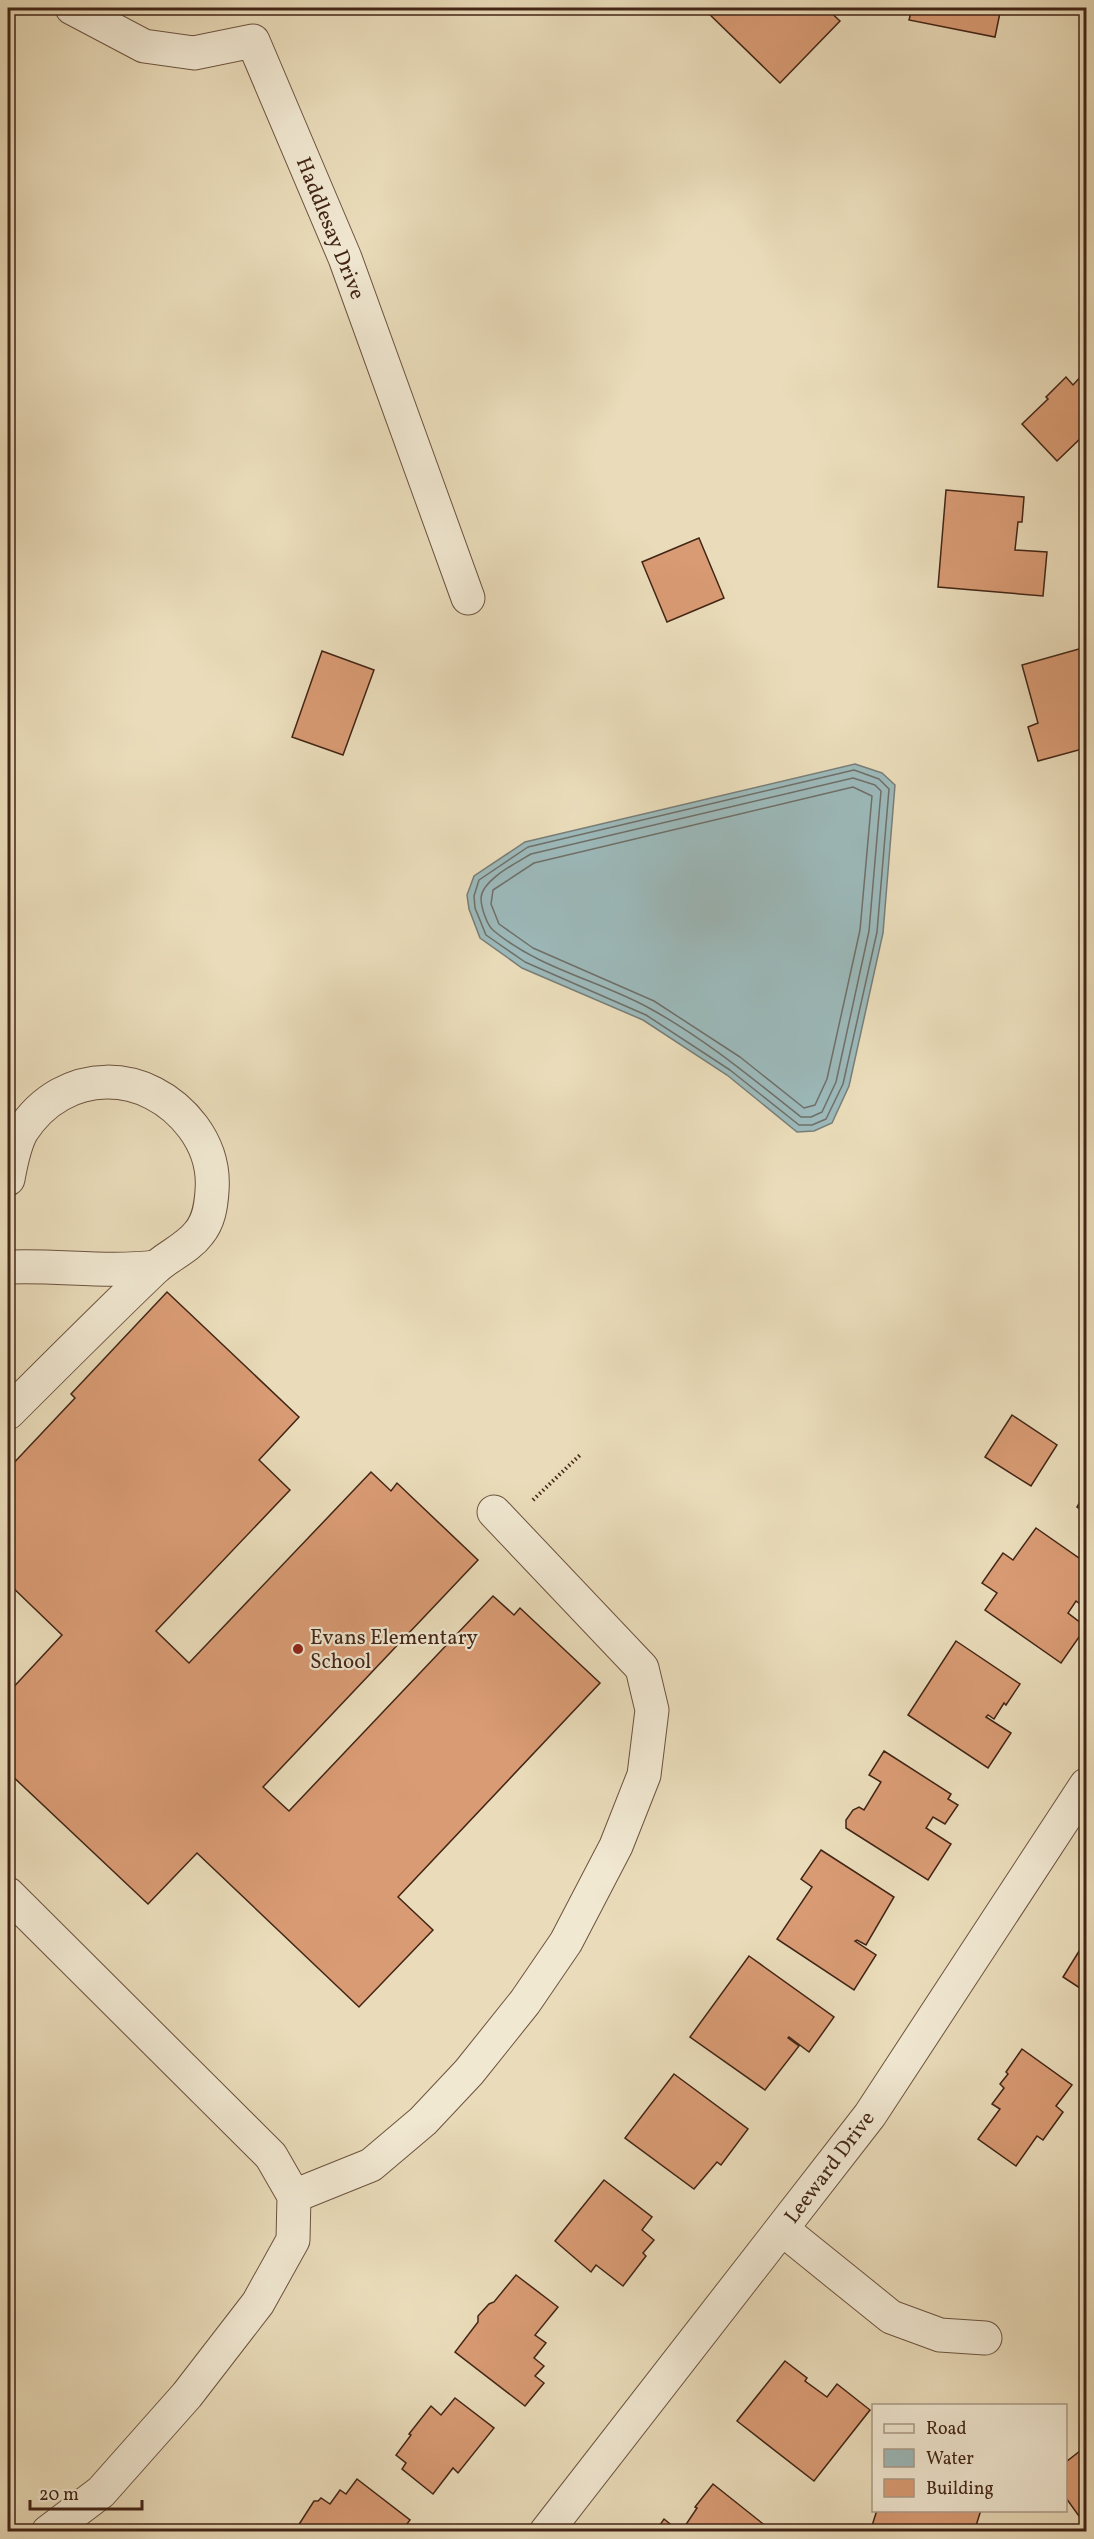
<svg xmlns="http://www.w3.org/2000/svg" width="1094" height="2539" viewBox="0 0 1094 2539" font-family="Vollkorn,serif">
<rect width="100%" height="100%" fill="#eadcba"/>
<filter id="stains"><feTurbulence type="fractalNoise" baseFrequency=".00333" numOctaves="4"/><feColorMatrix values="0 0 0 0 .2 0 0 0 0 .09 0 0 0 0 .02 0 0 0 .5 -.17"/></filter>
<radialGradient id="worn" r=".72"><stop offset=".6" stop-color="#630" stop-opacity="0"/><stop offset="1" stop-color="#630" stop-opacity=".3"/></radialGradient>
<!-- water -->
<path fill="#9cb9ba" stroke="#787e78" stroke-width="1.5" d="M855,764L882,773L895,785L883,933L849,1086L832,1123L814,1131L797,1132L727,1075L643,1020L522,968L480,938L469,909L467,895L474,876L525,842Z"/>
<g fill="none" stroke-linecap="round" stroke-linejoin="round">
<!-- shore -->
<g stroke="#6f6f68" stroke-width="1.5">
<path d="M854,770L879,779L889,789L877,932L843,1084L826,1119L812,1125H799L730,1070L646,1015L525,962L486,935L475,908L474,896L479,880L528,847Z"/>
<path d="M853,778L875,785L881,791L869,931L836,1082L822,1112L811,1117H801C753,1079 704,1038 649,1008C598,980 540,969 494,931C487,926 481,907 481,898C482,880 516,863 531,854Z"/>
<path d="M853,787L872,796L860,930L827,1079L815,1105L804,1108L740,1057L654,1001L533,948L499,924L491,904L493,890L534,863Z"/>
</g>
</g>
<!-- building -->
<g fill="#d99b74" stroke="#422516" stroke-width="1.5">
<path d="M703,8H826L840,21L780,83Z"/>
<path d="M912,8H1001L995,37L909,20Z"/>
<path d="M1086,371V440L1083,436L1057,461L1022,424L1048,399L1046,397L1066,377L1073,385Z"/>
<path d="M946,490L1024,497L1022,522H1018L1015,550L1047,552L1043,596L938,587Z"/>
<path d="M699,538L724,598L667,622L642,562Z"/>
<path d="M1086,647V748L1038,761L1028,727L1038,723L1022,665Z"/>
<path d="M322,651L374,670L343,755L292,737Z"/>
<path d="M167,1292L299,1417L259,1460L290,1490L156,1631L189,1663L371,1472L391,1491L397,1483L478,1560L263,1787L289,1811L493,1596L514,1615L520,1608L600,1683L398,1897L433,1930L359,2007L197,1853L148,1904L8,1772V1693L62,1635L8,1583V1469L75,1398L71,1394Z"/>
<path d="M1012,1415L1057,1445L1031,1486L985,1457Z"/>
<path d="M1086,1492V1513L1077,1507Z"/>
<path d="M1036,1528L1086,1563L1085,1587L1086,1595L1080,1604L1076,1601L1068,1613L1086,1627L1061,1663L985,1610L997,1593L982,1583L1003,1553L1013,1560Z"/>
<path d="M956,1641L1020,1684L1006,1705L1004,1703L994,1719L988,1715L986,1717L1011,1733L988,1768L908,1715Z"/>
<path d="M884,1751L951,1794L948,1799L958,1805L945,1824L933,1817L926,1828L951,1844L928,1880L846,1828V1820L853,1810L859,1807L864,1810L881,1782L869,1775Z"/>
<path d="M821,1850L894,1897L866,1945L857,1940L855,1941L876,1955L854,1990L777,1939L812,1887L801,1879Z"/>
<path d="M1086,1940V1992L1063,1977Z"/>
<path d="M749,1956L834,2017L809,2052L789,2037L788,2038L799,2046L765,2090L690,2037Z"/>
<path d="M1022,2049L1072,2085L1056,2106L1063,2112L1043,2140L1037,2136L1016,2166L978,2139L1000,2109L992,2104L1004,2088L1000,2084L1008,2074L1006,2072Z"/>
<path d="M674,2074L748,2129L721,2165L717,2162L694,2189L625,2138Z"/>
<path d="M604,2180L652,2217L642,2230L654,2240L643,2253L646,2256L623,2286L596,2265L591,2272L555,2241Z"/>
<path d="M516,2275L558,2307L535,2335L546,2343L534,2358L544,2366L535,2376L544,2383L525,2406L455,2352L478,2322V2316L489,2304L494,2302Z"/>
<path d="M785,2361L807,2378L805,2381L827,2397L837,2384L870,2410L814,2481L737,2421Z"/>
<path d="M455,2398L494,2428L458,2473L453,2468L433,2494L402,2469L406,2463L396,2455L411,2435L409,2434L431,2406L441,2415Z"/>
<path d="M1080,2451L1083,2455L1086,2452V2526L1066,2498V2459L1067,2461Z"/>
<path d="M357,2479L410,2520L401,2532H304L298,2526L314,2501H318L321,2498L330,2504L340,2490L346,2494Z"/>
<path d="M713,2484L772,2531L771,2532H681L697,2508L695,2507Z"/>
<path d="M877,2510H981L974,2532H870Z"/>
<path d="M664,2519L680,2532H655Z"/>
</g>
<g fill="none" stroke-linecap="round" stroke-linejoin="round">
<!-- minor casing -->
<g stroke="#6c533f" stroke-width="35">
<g id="minor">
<path d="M72,8L144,46L194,53L253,41L345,258L468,598"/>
<path d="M8,1179C11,1163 14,1145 22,1131C64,1066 148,1067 193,1127C207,1146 214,1167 212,1191C211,1206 209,1221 199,1233C187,1249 167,1256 153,1270C104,1317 56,1365 8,1413"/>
<path d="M8,1269L10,1267C59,1265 107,1273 156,1267"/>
<path d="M8,1894L271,2156L294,2196L293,2240L258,2303L187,2395L101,2492L48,2532"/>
<path d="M294,2196L371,2165L423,2121L469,2072L525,2002L566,1942L616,1846L644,1775L652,1710L642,1668L494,1512"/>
<path d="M782,2229L891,2317L940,2335L985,2338"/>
<path d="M546,2532L870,2115L1086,1785"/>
</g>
</g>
<!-- path -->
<path stroke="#422516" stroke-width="4" stroke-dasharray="1.5 3" stroke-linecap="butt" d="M533,1500L580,1455"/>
<!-- minor -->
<use href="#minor" stroke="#f1e8d2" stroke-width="33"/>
</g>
<!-- markers -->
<circle fill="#8f2418" stroke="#f1e8d2" stroke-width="2" cx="298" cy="1649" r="6"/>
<g text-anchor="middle" stroke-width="4.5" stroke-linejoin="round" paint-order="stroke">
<!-- street labels -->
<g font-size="21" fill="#422516" stroke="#f1e8d2">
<text transform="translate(331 228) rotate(68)" y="7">Haddlesay Drive</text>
<text transform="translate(829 2167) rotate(-53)" y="7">Leeward Drive</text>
</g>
<!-- poi labels -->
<g font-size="21" fill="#422516" stroke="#f1e8d2" text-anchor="start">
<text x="310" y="1644">Evans Elementary<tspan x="310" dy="24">School</tspan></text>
</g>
</g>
<!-- margin -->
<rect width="1094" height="2539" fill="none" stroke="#eadcba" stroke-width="30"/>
<rect x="9" y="9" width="1076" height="2521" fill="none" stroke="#422516" stroke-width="3"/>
<rect x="15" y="15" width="1064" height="2509" fill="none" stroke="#422516" stroke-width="1.5"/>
<!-- legend -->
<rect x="872" y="2404" width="195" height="108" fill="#f1e8d2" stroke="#ab9a87" stroke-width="1.5"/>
<rect x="884" y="2424" width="30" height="9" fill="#f1e8d2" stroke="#ab9a87" stroke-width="1.5"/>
<text x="926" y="2434" font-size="18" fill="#422516">Road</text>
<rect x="884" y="2449" width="30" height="18" fill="#9cb9ba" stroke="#ab9a87" stroke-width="1.5"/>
<text x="926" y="2464" font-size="18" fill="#422516">Water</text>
<rect x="884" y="2479" width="30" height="18" fill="#d99b74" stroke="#ab9a87" stroke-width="1.5"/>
<text x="926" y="2494" font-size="18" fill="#422516">Building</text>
<!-- scale -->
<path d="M30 2500v9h112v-9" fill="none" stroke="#422516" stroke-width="3"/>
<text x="39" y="2500" font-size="18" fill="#422516" stroke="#f1e8d2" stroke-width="4.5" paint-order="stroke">20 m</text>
<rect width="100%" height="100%" filter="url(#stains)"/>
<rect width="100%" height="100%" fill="url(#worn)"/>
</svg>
